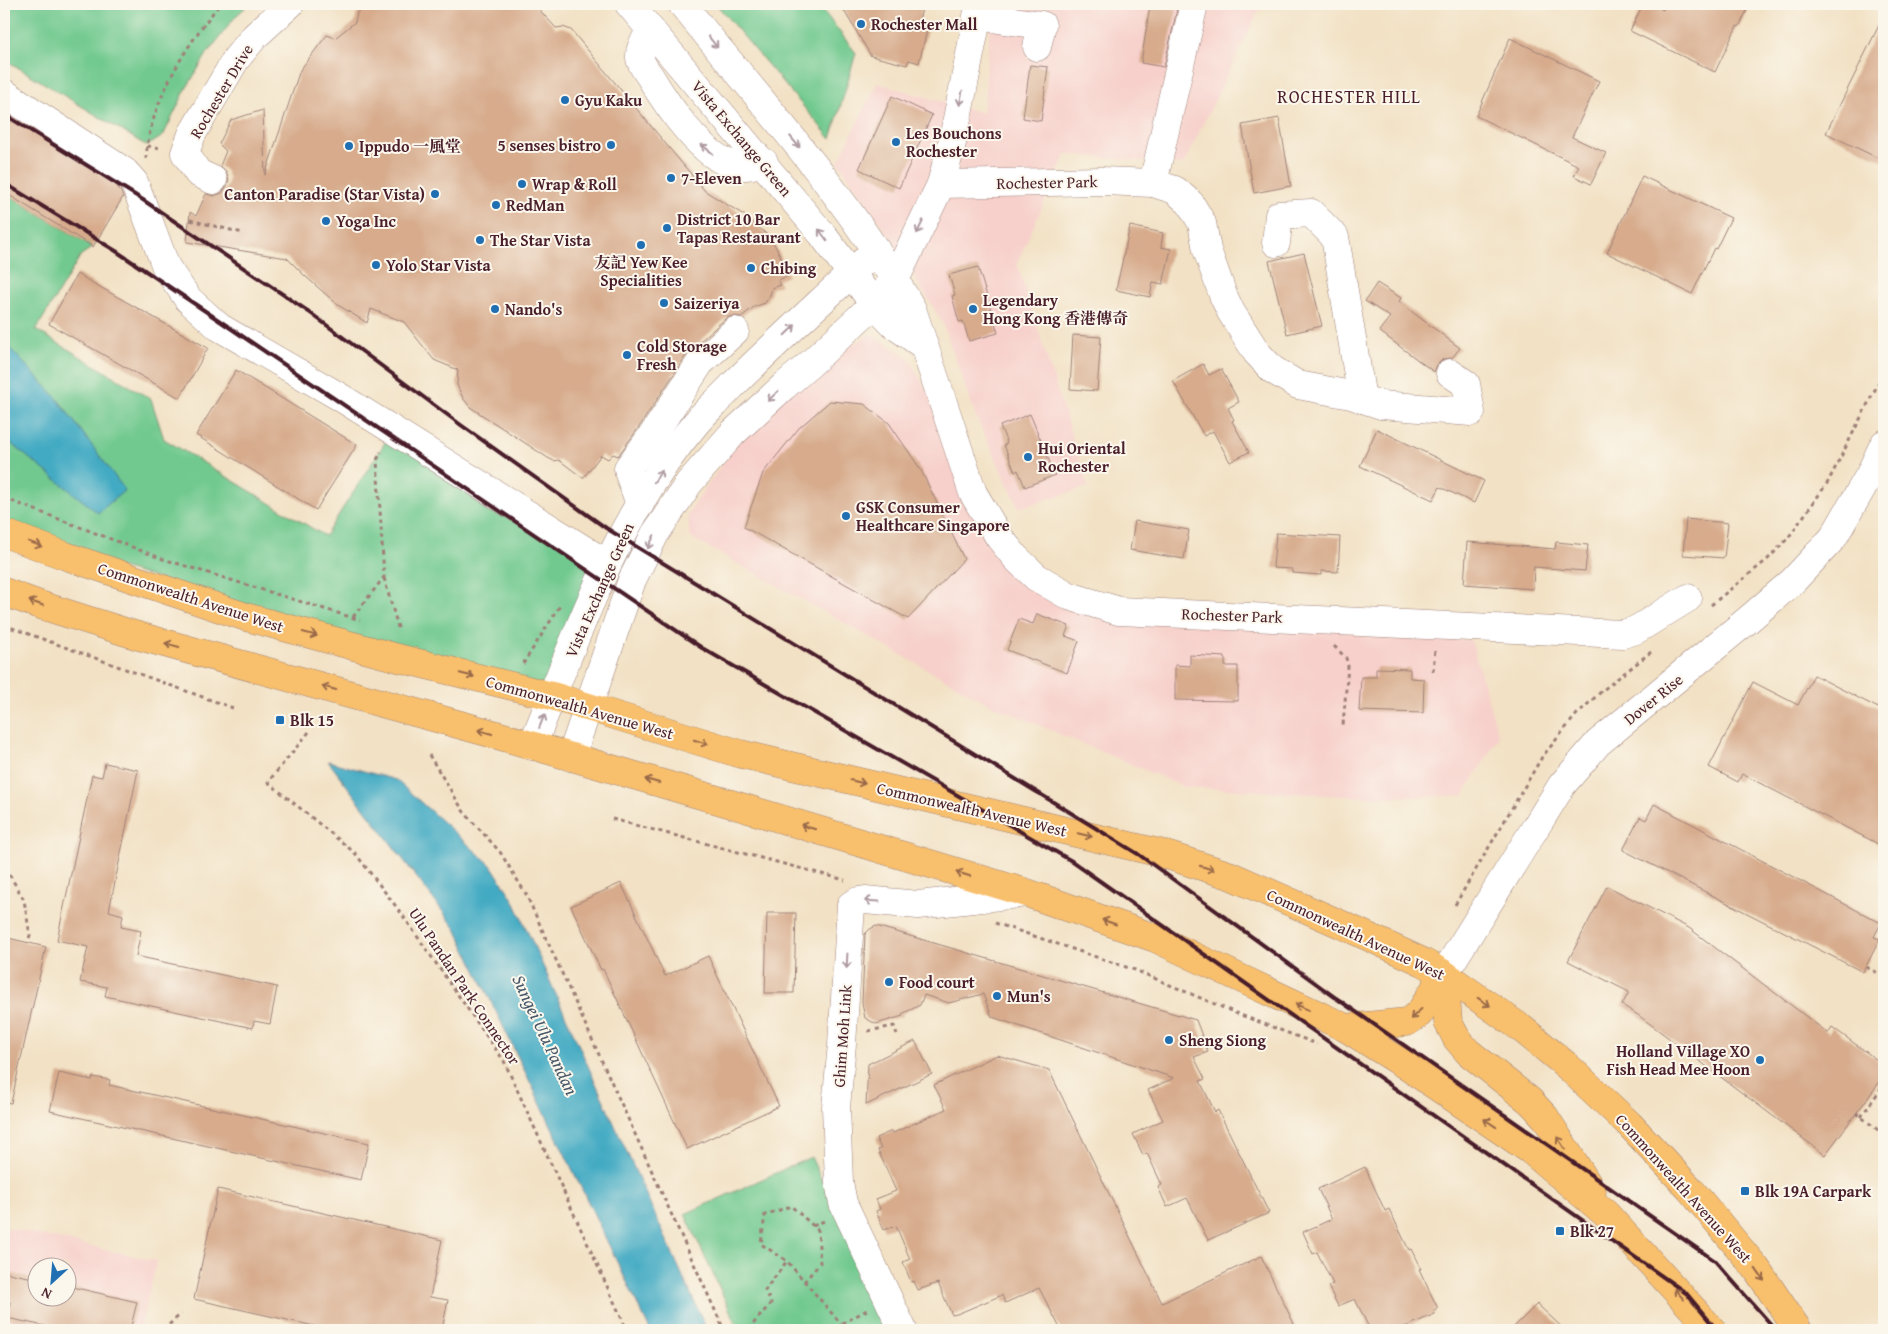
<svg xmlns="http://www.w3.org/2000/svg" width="1888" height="1334" viewBox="0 0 1888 1334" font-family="'Gentium Book Plus','Noto Serif SC',serif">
<rect width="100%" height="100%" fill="#fbf7ec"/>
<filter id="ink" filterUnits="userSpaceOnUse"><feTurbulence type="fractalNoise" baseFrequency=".02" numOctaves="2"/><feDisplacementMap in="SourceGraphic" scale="10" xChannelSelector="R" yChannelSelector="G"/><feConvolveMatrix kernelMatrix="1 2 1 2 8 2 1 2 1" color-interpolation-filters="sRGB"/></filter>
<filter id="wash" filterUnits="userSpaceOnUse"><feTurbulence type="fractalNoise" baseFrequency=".0096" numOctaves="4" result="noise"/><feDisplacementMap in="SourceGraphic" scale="20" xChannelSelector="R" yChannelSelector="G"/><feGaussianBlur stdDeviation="1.12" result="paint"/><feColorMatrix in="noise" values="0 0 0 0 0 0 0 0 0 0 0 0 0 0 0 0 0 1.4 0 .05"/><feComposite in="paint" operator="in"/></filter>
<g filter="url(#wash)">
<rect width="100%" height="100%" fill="#f2e1c4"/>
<!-- built -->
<g fill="#f7d0cb" fill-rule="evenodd">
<path d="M996,4H1262L1183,165L1066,154L1017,263L1088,487L1019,508L976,417L942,322L898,250L838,162L877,83L983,113L990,27Z"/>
<path d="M871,334L907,356L930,396L990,535L1110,611L1471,640L1499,737L1463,796L1364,797L1185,787L991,705L690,537L687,515L747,428L810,369Z"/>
<path d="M4,1227L157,1261L140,1330H4ZM38,1266H68V1296H38Z"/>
</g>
<!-- green -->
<g fill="#71c98f" stroke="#5e745d">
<path d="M4,4H249L235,17L207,54L186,89L163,136L147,146L4,59Z"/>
<path d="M716,4H818L856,53L831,139Z"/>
<path d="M4,192L93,247L81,255L36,330L151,399L164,439L325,536L393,430L607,564L552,696L4,533Z"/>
<path d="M811,1157L891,1330H739L685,1214Z"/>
</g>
<!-- water -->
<g fill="#43aac3" stroke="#466477">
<path d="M4,342L56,397L125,490L98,513L4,438Z"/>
<path d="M328,761L396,780L491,865L513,899L707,1330H650L456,929Z"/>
</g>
<g id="blocks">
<!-- building -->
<g fill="#d7ab8c">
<path d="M368,4H534L556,28L563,27L571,30L705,191L744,215L771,238L780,255L788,276L778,280L781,285L772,288L770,295L765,303L754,307L741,317L732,316L725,319L689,351L639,427L618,456L613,454L608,459L601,455L583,478L559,460L554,461L548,458L470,407L463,398L457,385L458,370L434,360L404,322L371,309L367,323L338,305L305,276L287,258L187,242L190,212L196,216L206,194L214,196L222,193L227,186L229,179L226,171L220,166L226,151L219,144L231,120L263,110L265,175L300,70L327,35L335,38L355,22L357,13L363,5Z"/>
<path d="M840,4H900L922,9L918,24L928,26L919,63L909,60L907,65L871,56Z"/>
<path d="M1643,4H1651L1663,10L1666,4H1750L1739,27L1737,26L1715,72L1630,31Z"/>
<path d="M1150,5L1177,9L1164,67L1141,63Z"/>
<path d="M1884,15V161L1826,133Z"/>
<path d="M1510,38L1599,81L1572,137L1606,153L1591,184L1574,176L1579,166L1476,116Z"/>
<path d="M1030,65L1048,67L1041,121L1023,118Z"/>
<path d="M892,96L932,115L899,188L859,169Z"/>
<path d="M4,112L115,184L120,190L123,197L93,247L4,192Z"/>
<path d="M1279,118L1291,186L1254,193L1242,125Z"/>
<path d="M1642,176L1731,218L1716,249L1714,248L1692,294L1607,253Z"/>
<path d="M1130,226L1163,233L1161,247L1171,249L1163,284L1153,282L1150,297L1116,290Z"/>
<path d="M1304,253L1322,326L1287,334L1269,261Z"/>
<path d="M978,267L998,333L969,341L963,321L959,322L952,296L955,295L949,275Z"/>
<path d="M77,274L208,348L180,398L49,324Z"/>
<path d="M1377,283L1401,298L1399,302L1460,348L1452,358L1443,359L1437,365L1434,372L1379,331L1390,317L1365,301Z"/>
<path d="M1073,335L1101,337L1097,391L1070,389Z"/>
<path d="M1203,364L1209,375L1221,369L1239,402L1228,408L1234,420L1232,421L1249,452L1230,462L1213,431L1204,436L1173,381Z"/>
<path d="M236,370L357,445L316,510L196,435Z"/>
<path d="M830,401L864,404L889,423L921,470L964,559L908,619L744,527L763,473L799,428Z"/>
<path d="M1030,414L1055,475L1025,487L1018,470L1015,472L1004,445L1007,443L1000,426Z"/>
<path d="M1377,429L1484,481L1474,503L1440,487L1433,500L1360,466Z"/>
<path d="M1686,519L1728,523L1724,558L1683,555Z"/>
<path d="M1135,521L1189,530L1184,559L1130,550Z"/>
<path d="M1276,533L1340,537L1338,572L1321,571V575L1292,573V569L1273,568Z"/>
<path d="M1467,542L1555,549L1556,542L1588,545L1585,571L1534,567L1533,589L1464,584Z"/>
<path d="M1037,614L1069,626L1065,636L1079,641L1067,673L1007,650L1019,619L1033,624Z"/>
<path d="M1190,655L1225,657V666H1238V701L1175,700V665L1190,666Z"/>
<path d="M1376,668L1410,669V678L1424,679L1423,713L1359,711L1361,677H1376Z"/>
<path d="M1814,675L1884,711V847L1742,774L1738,782L1709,767L1753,682L1798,705Z"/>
<path d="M105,763L138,770L109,911L123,915L121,927L141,931L136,956L277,987L270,1024L254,1021L253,1028L105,996L107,987L80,982L88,947L57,940L92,775L102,777Z"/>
<path d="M1654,804L1881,923L1874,937L1880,939L1863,972L1623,850L1640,817L1646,820Z"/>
<path d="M621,883L665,976L708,956L779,1106L687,1149L603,969L601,970L571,906Z"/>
<path d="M1607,886L1689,928L1828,1033L1832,1027L1884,1065V1076L1825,1155L1638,1015L1622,1005L1629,992L1568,961Z"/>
<path d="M767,913H796L794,993H765Z"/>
<path d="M876,926L1196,1020L1208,1052L1194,1057L1205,1079L1200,1081L1215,1112L1218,1110L1269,1213L1208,1240L1187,1198L1167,1207L1158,1187L1162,1185L1147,1153L1143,1155L1133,1134L1163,1120L1148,1090L1174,1078L992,1017L983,994L949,1003L924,995L920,1005L902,1014L903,1016L876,1024L865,1018L862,1003L865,934L870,929Z"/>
<path d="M4,937L46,947L11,1103L4,1102Z"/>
<path d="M915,1041L932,1074L866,1105L868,1064Z"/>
<path d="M997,1055L1049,1070L1162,1303L1261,1256L1297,1330H1061L1039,1288L1005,1303L1002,1295L957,1314L952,1315L938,1283L918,1290L914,1281L911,1282L903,1262L910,1259L896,1226L884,1230L876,1211L880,1209L876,1199L896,1191L878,1150L881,1149L876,1138L892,1131L893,1133L946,1109L934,1085Z"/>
<path d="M59,1073L92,1080L93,1077L110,1080L109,1085L369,1143L361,1180L50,1111Z"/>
<path d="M1365,1167L1385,1211L1389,1209L1409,1250L1411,1249L1421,1269H1419L1438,1309L1434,1311L1435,1314L1398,1330H1370L1355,1299L1338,1306L1328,1286L1333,1284L1317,1252L1313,1254L1303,1232L1332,1219L1318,1189Z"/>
<path d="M218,1189L442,1240L430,1297L448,1300L442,1330H332L194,1299Z"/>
<path d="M4,1272L38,1279V1296H68V1286L137,1302L130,1330H63L7,1318L10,1302L4,1301Z"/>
<path d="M1537,1304L1565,1330H1511Z"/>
</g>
</g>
</g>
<g filter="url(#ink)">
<use href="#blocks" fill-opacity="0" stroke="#9e8078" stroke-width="1"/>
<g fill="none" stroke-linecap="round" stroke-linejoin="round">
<!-- minor casing -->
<g stroke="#9e8078" stroke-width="29">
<g id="minor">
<path d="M629,4L822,234L874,304L893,324L923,345"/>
<path d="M682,4C762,103 849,198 912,309L973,493L999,537L1016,558L1036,577L1069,596L1119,611L1623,634L1636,630L1688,598"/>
<path d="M977,16L1042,25L1037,47"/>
<path d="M651,31C645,40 639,47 640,58C641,65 647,72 651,78C667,105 702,157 734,165C744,168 753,165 764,162"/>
<path d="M4,93L125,172L134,182L139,195L166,267L188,299L219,327L340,397L607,564"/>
<path d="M213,180L198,173L185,153L192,134L236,59L255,36L290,4"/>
<path d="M1153,183L1194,4"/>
<path d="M941,184L1102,181L1153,183L1175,190L1190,203L1202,223L1207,250L1223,295L1231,312L1257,353L1273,370L1298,385L1351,395L1381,405L1471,412L1466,384L1450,373"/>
<path d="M1276,243L1279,215L1311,213L1335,237L1362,399"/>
<path d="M640,504L629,474L628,468L652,436L700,363L735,331"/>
<path d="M532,746C577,635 617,516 696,423C707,410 721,398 733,385C779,339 829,295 876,250"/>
<path d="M571,757L632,580L655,534L689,483L733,433L783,387L810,364L874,304L895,280L941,184L953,139L980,4"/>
<path d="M1444,974L1562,785L1598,743L1749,619L1793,581L1833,538L1870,474L1884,444"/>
<path d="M903,1330L843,1203L839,1182L836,1107L842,1044L851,905L858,901L865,900L918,905L1027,893"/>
</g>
</g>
<!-- major casing -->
<g stroke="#9e8078" stroke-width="29">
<g id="major">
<path d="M4,533L66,556L246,617L398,658L552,696L741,754L1160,853L1229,875L1347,927L1423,962L1444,974L1521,1028L1566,1065L1629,1124L1690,1189L1756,1268L1798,1330"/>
<path d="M4,592L37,604L135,635L497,735L728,803L1027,893L1155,938L1346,1028L1405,1065L1530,1150L1606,1214L1712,1330"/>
<path d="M1444,974L1448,1022L1457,1039L1468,1052L1530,1101L1545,1117L1592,1191"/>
<path d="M1346,1028L1407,1022L1419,1014L1444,974"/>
</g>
</g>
<!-- path -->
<g stroke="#9e8078" stroke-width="3" stroke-dasharray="4 4" stroke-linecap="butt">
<path d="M451,4V6"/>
<path d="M147,146L161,148"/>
<path d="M146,159C149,104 186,45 220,4"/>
<path d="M190,220L243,233"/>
<path d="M4,498L163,559L360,620"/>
<path d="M384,578L399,631"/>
<path d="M1711,605L1768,559L1788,538L1828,482L1884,372"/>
<path d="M353,617L384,577L377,460L381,452"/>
<path d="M4,625L233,708"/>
<path d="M1334,646L1346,658L1348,666L1343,725"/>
<path d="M523,664L560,606"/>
<path d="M1433,671L1435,649"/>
<path d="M309,732L268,782L355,853L401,913L504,1061L627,1330"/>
<path d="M429,755L464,812L500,852L526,894L724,1330"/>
<path d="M612,819L845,880"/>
<path d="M4,869L8,872L24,900L30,935L28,943"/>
<path d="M1455,905L1542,757L1577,714L1603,690L1651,652"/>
<path d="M995,923L1135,970L1238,1014L1317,1044"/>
<path d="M1866,967L1884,976"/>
<path d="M868,1031L894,1026L897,1034"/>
<path d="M1856,1113L1882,1133"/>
<path d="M1861,1117L1884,1084"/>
<path d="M4,1220L7,1208"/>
<path d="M813,1226L824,1221"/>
<path d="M804,1282L820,1263L818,1230L791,1206L765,1215L761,1244L787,1261L841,1324"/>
<path d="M163,1330L181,1314"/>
<path d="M748,1330L771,1303L765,1290L787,1261"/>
<path d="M844,1330L841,1324L867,1310"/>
</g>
<!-- minor -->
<use href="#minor" stroke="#fff" stroke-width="28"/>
<!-- major -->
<use href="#major" stroke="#f8bf6c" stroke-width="28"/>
<!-- rail -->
<g stroke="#4a1f2b" stroke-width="4">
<path d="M4,114L143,200L309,312L461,425L606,528L1138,854L1336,998L1715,1261L1776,1330"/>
<path d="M4,183L116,251L223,323L702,648L1070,860L1686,1293L1717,1330"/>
</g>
</g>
<!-- one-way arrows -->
<defs><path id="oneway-shaft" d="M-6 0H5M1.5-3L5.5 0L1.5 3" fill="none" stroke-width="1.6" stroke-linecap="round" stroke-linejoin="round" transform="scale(1.25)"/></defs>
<g stroke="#ae9aa0">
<use href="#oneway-shaft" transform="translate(713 42) rotate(51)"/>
<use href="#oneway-shaft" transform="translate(961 98) rotate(101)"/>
<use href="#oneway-shaft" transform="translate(795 142) rotate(50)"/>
<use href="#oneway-shaft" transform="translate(707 149) rotate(-142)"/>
<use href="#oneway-shaft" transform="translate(920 227) rotate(115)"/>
<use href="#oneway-shaft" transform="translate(823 235) rotate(-127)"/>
<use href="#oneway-shaft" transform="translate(790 330) rotate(-44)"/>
<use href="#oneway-shaft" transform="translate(773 396) rotate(137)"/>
<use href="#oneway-shaft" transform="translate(658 476) rotate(-57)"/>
<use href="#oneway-shaft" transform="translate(651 542) rotate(116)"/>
<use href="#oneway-shaft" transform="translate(542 721) rotate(-68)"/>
<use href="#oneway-shaft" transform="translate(872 901) rotate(-177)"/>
<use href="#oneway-shaft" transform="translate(847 961) rotate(93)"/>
</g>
<g stroke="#986748">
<use href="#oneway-shaft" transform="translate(35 544) rotate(20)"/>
<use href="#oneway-shaft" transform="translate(36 603) rotate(-161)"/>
<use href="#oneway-shaft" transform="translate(310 634) rotate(15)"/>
<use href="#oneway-shaft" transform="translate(172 645) rotate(-165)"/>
<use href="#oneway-shaft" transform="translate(467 675) rotate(14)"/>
<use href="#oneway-shaft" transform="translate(329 688) rotate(-165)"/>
<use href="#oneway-shaft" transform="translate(485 732) rotate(-164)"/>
<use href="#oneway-shaft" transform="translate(701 742) rotate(17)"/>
<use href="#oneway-shaft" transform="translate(652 781) rotate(-164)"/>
<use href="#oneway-shaft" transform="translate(858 782) rotate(13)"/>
<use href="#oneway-shaft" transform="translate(808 827) rotate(-163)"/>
<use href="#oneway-shaft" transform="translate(1085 835) rotate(13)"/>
<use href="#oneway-shaft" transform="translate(1207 868) rotate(17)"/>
<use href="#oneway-shaft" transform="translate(963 874) rotate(-163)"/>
<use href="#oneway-shaft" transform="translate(1109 922) rotate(-161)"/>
<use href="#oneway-shaft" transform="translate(1484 1002) rotate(33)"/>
<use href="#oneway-shaft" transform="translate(1302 1007) rotate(-155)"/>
<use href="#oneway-shaft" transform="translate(1416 1014) rotate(137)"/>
<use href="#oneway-shaft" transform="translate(1490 1123) rotate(-146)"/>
<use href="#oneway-shaft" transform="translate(1561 1143) rotate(-122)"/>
<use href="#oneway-shaft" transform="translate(1760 1275) rotate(55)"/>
<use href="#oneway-shaft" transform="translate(1679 1294) rotate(-132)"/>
</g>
</g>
<!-- markers -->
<g fill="#1f6fb2" stroke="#fbf7ec" stroke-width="2">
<circle cx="861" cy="24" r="5"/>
<circle cx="565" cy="100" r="5"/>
<circle cx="896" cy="142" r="5"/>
<circle cx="611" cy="145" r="5"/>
<circle cx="349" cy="146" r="5"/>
<circle cx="671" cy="178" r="5"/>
<circle cx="522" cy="184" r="5"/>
<circle cx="435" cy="194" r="5"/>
<circle cx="496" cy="205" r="5"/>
<circle cx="326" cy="221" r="5"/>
<circle cx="667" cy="228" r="5"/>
<circle cx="480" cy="240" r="5"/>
<circle cx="641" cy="245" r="5"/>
<circle cx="376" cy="265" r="5"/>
<circle cx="751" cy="268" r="5"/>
<circle cx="664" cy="303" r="5"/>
<circle cx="495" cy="309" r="5"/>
<circle cx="973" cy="309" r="5"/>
<circle cx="627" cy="355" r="5"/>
<circle cx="1028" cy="457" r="5"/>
<circle cx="846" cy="516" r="5"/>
<rect x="275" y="715" width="10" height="10" rx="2.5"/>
<circle cx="889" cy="982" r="5"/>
<circle cx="997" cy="996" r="5"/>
<circle cx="1169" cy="1040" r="5"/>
<circle cx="1760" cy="1060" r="5"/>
<rect x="1740" y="1186" width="10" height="10" rx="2.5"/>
<rect x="1555" y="1226" width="10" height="10" rx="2.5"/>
</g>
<g text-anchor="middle" stroke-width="4" stroke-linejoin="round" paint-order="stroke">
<!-- poi labels -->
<g font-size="16" font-weight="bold" fill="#4a1f2b" stroke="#fbf7ec" text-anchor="start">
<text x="871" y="30">Rochester Mall</text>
<text x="575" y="106">Gyu Kaku</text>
<text x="906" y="139">Les Bouchons<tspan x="906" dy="18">Rochester</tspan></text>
<text x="601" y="151" text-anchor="end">5 senses bistro</text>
<text x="359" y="152">Ippudo 一風堂</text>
<text x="681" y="184">7-Eleven</text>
<text x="532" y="190">Wrap &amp; Roll</text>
<text x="425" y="200" text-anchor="end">Canton Paradise (Star Vista)</text>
<text x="506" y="211">RedMan</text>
<text x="677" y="225">District 10 Bar<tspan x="677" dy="18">Tapas Restaurant</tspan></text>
<text x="336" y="227">Yoga Inc</text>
<text x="490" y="246">The Star Vista</text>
<text x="641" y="268" text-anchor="middle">友記 Yew Kee<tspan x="641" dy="18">Specialities</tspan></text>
<text x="386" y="271">Yolo Star Vista</text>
<text x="761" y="274">Chibing</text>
<text x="983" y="306">Legendary<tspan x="983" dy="18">Hong Kong 香港傳奇</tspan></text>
<text x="674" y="309">Saizeriya</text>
<text x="505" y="315">Nando's</text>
<text x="637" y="352">Cold Storage<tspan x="637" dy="18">Fresh</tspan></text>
<text x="1038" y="454">Hui Oriental<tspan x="1038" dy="18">Rochester</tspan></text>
<text x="856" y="513">GSK Consumer<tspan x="856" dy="18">Healthcare Singapore</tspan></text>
<text x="290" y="726">Blk 15</text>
<text x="899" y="988">Food court</text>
<text x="1007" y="1002">Mun's</text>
<text x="1179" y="1046">Sheng Siong</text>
<text x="1750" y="1057" text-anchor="end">Holland Village XO<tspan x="1750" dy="18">Fish Head Mee Hoon</tspan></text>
<text x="1755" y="1197">Blk 19A Carpark</text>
<text x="1570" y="1237">Blk 27</text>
</g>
<!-- street labels -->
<g font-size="16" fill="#4a1f2b" stroke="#fbf7ec">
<text transform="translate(221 91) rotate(-59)" y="6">Rochester Drive</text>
<text transform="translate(742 138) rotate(50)" y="6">Vista Exchange Green</text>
<text transform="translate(1047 182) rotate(-1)" y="6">Rochester Park</text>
<text transform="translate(599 590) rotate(-66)" y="6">Vista Exchange Green</text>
<text transform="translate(191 597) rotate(18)" y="6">Commonwealth Avenue West</text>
<text transform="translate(1232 615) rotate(2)" y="6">Rochester Park</text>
<text transform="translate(1653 699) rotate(-39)" y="6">Dover Rise</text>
<text transform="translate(580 707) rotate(16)" y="6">Commonwealth Avenue West</text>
<text transform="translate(972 809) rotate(13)" y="6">Commonwealth Avenue West</text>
<text transform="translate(1356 934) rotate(25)" y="6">Commonwealth Avenue West</text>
<text transform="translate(465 986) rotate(56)" y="6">Ulu Pandan Park Connector</text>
<text transform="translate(842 1036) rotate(-86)" y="6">Ghim Moh Link</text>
<text transform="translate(1684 1188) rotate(48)" y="6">Commonwealth Avenue West</text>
</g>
<!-- neighbourhood labels -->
<g font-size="18" letter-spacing="1" fill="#4a1f2b" stroke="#fbf7ec">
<text x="1349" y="103">ROCHESTER HILL</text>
</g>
<!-- water labels -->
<g font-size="18" font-style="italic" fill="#475768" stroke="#fbf7ec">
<text transform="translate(545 1035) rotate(65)" y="6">Sungei Ulu Pandan</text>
</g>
</g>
<!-- margin -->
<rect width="1888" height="1334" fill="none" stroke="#fbf7ec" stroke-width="20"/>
<!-- north arrow -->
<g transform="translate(52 1282) rotate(206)"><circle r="24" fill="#fbf7ec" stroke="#b4a19f"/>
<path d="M0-4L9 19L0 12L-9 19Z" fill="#1f6fb2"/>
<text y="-8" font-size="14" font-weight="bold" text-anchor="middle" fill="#4a1f2b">N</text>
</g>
</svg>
